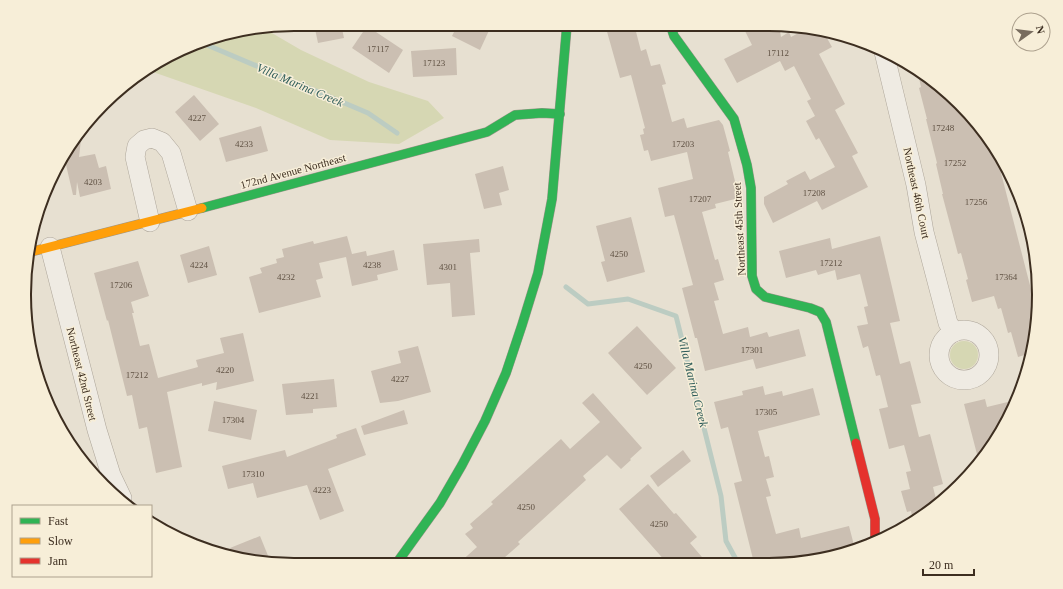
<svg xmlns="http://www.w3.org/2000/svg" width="1063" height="589" viewBox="0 0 1063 589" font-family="'Times New Roman',serif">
<rect width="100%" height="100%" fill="#e7e0d1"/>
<!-- green -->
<g fill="#d6d7b3">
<path d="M265,29L301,50L369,82L428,101L444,118L399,144L330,140L256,108L153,72L150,69L207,38Z"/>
<circle cx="964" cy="355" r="14"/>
</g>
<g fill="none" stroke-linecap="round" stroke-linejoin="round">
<!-- stream -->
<g stroke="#bcccc2" stroke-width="5">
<path d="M200,42L368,113L397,133"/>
<path d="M566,287L588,304L628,299L676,316L721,496L726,541L738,563"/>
</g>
</g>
<!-- building -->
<g fill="#cbbfb2">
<path d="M314,24H341L344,38L318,43Z"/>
<path d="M458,24H492L480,50L452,36Z"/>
<path d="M619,24H634L641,51L646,49L651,66L660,64L666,84L662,85L672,122L684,118L687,128L719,120L723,125L730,151L728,152L739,198L715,204L716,208L702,212L715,260L718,259L724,280L714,283L719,300L714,301L723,334L748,327L750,337L767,332L769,337L799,329L806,356L756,369L753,359L705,371L697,338H695L682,288L693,285L674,215L665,217L658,188L693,179L687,152L651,161L648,150L644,151L640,135L644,134L643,129L645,128L631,75L620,78L606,28Z"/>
<path d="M742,25H779L781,37L789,32L791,37L808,28L823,31L832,47L819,54L845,104L835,110L858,153L852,156L868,187L822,210L817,201L773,223L764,204V197L788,184L786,181L805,171L810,180L835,167L819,138L816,140L806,121L815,116L807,101L811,99L794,66L785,71L780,61L737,83L724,59L752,45Z"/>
<path d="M367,26L403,50L389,73L352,48Z"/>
<path d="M456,48L457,75L413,77L411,51Z"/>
<path d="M917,69L947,91L983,130L1000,157L1004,172L1001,173L1032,293L1038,291L1037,330L1031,353L1018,357L1011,332L1008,333L1001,308L998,309L994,296L972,302L966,280L968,279L961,253L958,254L942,194H943L936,164L937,163L926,119H927L919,88L921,87Z"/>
<path d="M194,95L219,124L200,141L175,112Z"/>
<path d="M261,126L268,151L226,162L219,138Z"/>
<path d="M82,131L79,157L95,154L99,168L106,166L111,189L80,197L77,182L76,195H73L64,156L69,144Z"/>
<path d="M503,166L509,190L499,193L502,205L484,209L475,174Z"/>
<path d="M631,217L645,272L607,282L601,262L605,261L596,226Z"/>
<path d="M347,236L352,254L366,251L367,256L394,250L398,270L377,275L378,280L352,286L346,257L319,263L323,278L316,280L321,297L259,313L249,277L262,273L260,268L277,263L276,259L284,257L282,249L313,241L314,244Z"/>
<path d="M880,236L900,321L890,323L900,364L910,361L921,403L911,405L919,437L930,434L943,484L933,487L937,503L919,519L913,522L911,511L907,512L901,491L910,489L906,472L911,471L904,445L889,449L879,409L888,407L880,375L876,376L868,346L863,348L857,326L868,324L864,307L868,306L860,274L837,280L835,270L818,275L816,270L786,278L779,251L830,238L832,249Z"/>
<path d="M479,239L480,252L470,253L475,315L452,317L450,283L427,285L423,244Z"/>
<path d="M209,246L217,275L188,283L180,255Z"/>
<path d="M138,261L149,296L131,302L134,313H132L140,346L149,344L158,378L198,367L196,360L224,353L220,338L243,333L254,381L216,390L217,382L202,386V383L167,392L182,467L156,473L147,427L139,429L132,395L127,396L108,320L107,321L94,273Z"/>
<path d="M637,326L676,368L647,395L608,353Z"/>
<path d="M418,346L431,392L398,401L380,403L371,371L401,363L398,351Z"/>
<path d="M334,379L337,407L313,409V413L286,415L282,384Z"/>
<path d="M763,386L765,395L782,391L783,396L813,388L820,415L758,431L765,457L769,456L774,477L766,479L771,496L766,497L776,534L799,528L801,538L849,526L855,549L804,562V560L793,563H754L734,483L742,481L728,427L721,429L714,402L743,395L742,391Z"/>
<path d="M593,393L642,448L630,459L631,460L621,469L607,455L583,476L586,480L518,542L520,544L497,564H458L477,547L465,534L473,528L470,524L493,504L491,502L561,439L570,449L600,422L582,403Z"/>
<path d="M985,399L987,407L1016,400L1003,430L979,462L964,404Z"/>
<path d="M214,401L257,410L251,440L208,431Z"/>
<path d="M404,410L408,424L364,435L361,426Z"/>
<path d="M356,428L366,455L328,469L344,511L320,520L307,485L257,498L253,483L228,489L222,466L285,450L287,457L337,438L336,435Z"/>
<path d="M683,450L691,461L658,487L650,476Z"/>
<path d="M648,484L674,514L676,513L697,537L690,543L707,563H667L619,509Z"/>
<path d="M260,536L271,563L234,557L230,548Z"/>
</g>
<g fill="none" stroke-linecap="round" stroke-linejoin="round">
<!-- street casing -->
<g stroke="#ada599" stroke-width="20">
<g id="street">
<path d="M884,52L916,185L924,232L948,323L954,332"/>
<path d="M150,222L135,157L137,146L144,140L152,138L162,142L171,153L188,211"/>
<path d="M50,247L97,430L111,475L122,498"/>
<circle cx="964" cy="355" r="25"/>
</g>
</g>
<!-- fast casing -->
<g stroke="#9c958a" stroke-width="10">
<g id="fast">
<path d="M670,24L674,36L734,119L747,165L751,188L752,276L756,289L765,297L810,308L820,312L826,322L856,443"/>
<path d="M202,208L487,132L515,115L542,113L560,114"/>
<path d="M396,564L440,503L462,465L485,421L506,373L522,325L538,273L552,199L567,24"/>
</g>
</g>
<!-- slow casing -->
<g stroke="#9c958a" stroke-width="10">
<path id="slow" d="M30,252L202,208"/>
</g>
<!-- jam casing -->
<g stroke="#9c958a" stroke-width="10">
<path id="jam" d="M856,443L875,519V543"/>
</g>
<!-- street -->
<use href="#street" stroke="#efebe3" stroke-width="19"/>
<!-- fast -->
<use href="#fast" stroke="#30b455" stroke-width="9"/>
<!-- slow -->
<use href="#slow" stroke="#ff9f0a" stroke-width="9"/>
<!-- jam -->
<use href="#jam" stroke="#e5322d" stroke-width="9"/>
</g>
<g text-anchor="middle" stroke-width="3" stroke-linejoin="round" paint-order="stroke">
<!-- number labels -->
<g font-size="9" fill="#605244">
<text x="378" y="52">17117</text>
<text x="778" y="56">17112</text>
<text x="434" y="66">17123</text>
<text x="197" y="121">4227</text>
<text x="943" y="131">17248</text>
<text x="244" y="147">4233</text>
<text x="683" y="147">17203</text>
<text x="955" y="166">17252</text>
<text x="93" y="185">4203</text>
<text x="814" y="196">17208</text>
<text x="700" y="202">17207</text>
<text x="976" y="205">17256</text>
<text x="619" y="257">4250</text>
<text x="831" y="266">17212</text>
<text x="199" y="268">4224</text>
<text x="372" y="268">4238</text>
<text x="448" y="270">4301</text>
<text x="286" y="280">4232</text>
<text x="1006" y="280">17364</text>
<text x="121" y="288">17206</text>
<text x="752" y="353">17301</text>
<text x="643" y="369">4250</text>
<text x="225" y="373">4220</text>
<text x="137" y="378">17212</text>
<text x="400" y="382">4227</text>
<text x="310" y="399">4221</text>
<text x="766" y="415">17305</text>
<text x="233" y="423">17304</text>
<text x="253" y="477">17310</text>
<text x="322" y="493">4223</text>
<text x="526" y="510">4250</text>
<text x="659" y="527">4250</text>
</g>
<!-- street labels -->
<g font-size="11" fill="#3d2e20" stroke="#f7eed8">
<text transform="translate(293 171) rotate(-15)" y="4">172nd Avenue Northeast</text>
<text transform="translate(917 193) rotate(78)" y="4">Northeast 46th Court</text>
<text transform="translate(739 229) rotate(-93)" y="4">Northeast 45th Street</text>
<text transform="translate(82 374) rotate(76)" y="4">Northeast 42nd Street</text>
</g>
<!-- water labels -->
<g font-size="12" font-style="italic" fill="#2f5d5a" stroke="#f7eed8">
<text transform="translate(300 85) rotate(23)" y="4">Villa Marina Creek</text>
<text transform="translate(693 382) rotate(76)" y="4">Villa Marina Creek</text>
</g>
</g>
<!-- crop -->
<path d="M0 0H1063V589H0ZM294 31H769A263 263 0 0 1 1032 294V295A263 263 0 0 1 769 558H294A263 263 0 0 1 31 295V294A263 263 0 0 1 294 31Z" fill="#f7eed8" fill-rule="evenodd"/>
<path fill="none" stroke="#3d2e20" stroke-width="2" d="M294 31H769A263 263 0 0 1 1032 294V295A263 263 0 0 1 769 558H294A263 263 0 0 1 31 295V294A263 263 0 0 1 294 31Z"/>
<!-- legend -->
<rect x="12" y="505" width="140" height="72" fill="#f7eed8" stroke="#ada18e"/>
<rect x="20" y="518" width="20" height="6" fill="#30b455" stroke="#ada18e"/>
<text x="48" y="525" font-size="12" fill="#3d2e20">Fast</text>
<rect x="20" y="538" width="20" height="6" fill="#ff9f0a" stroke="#ada18e"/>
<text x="48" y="545" font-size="12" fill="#3d2e20">Slow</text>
<rect x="20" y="558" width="20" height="6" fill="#e5322d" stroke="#ada18e"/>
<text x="48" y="565" font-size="12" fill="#3d2e20">Jam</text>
<!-- north arrow -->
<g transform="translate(1031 32) rotate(76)"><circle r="19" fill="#f7eed8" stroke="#ada18e"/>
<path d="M0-3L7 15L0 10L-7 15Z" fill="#786c5e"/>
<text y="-6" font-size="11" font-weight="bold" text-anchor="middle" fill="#3d2e20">N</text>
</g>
<!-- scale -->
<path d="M923 569v6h51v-6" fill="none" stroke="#3d2e20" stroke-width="2"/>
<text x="929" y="569" font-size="12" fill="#3d2e20" stroke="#f7eed8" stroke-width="3" paint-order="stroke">20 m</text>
</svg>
